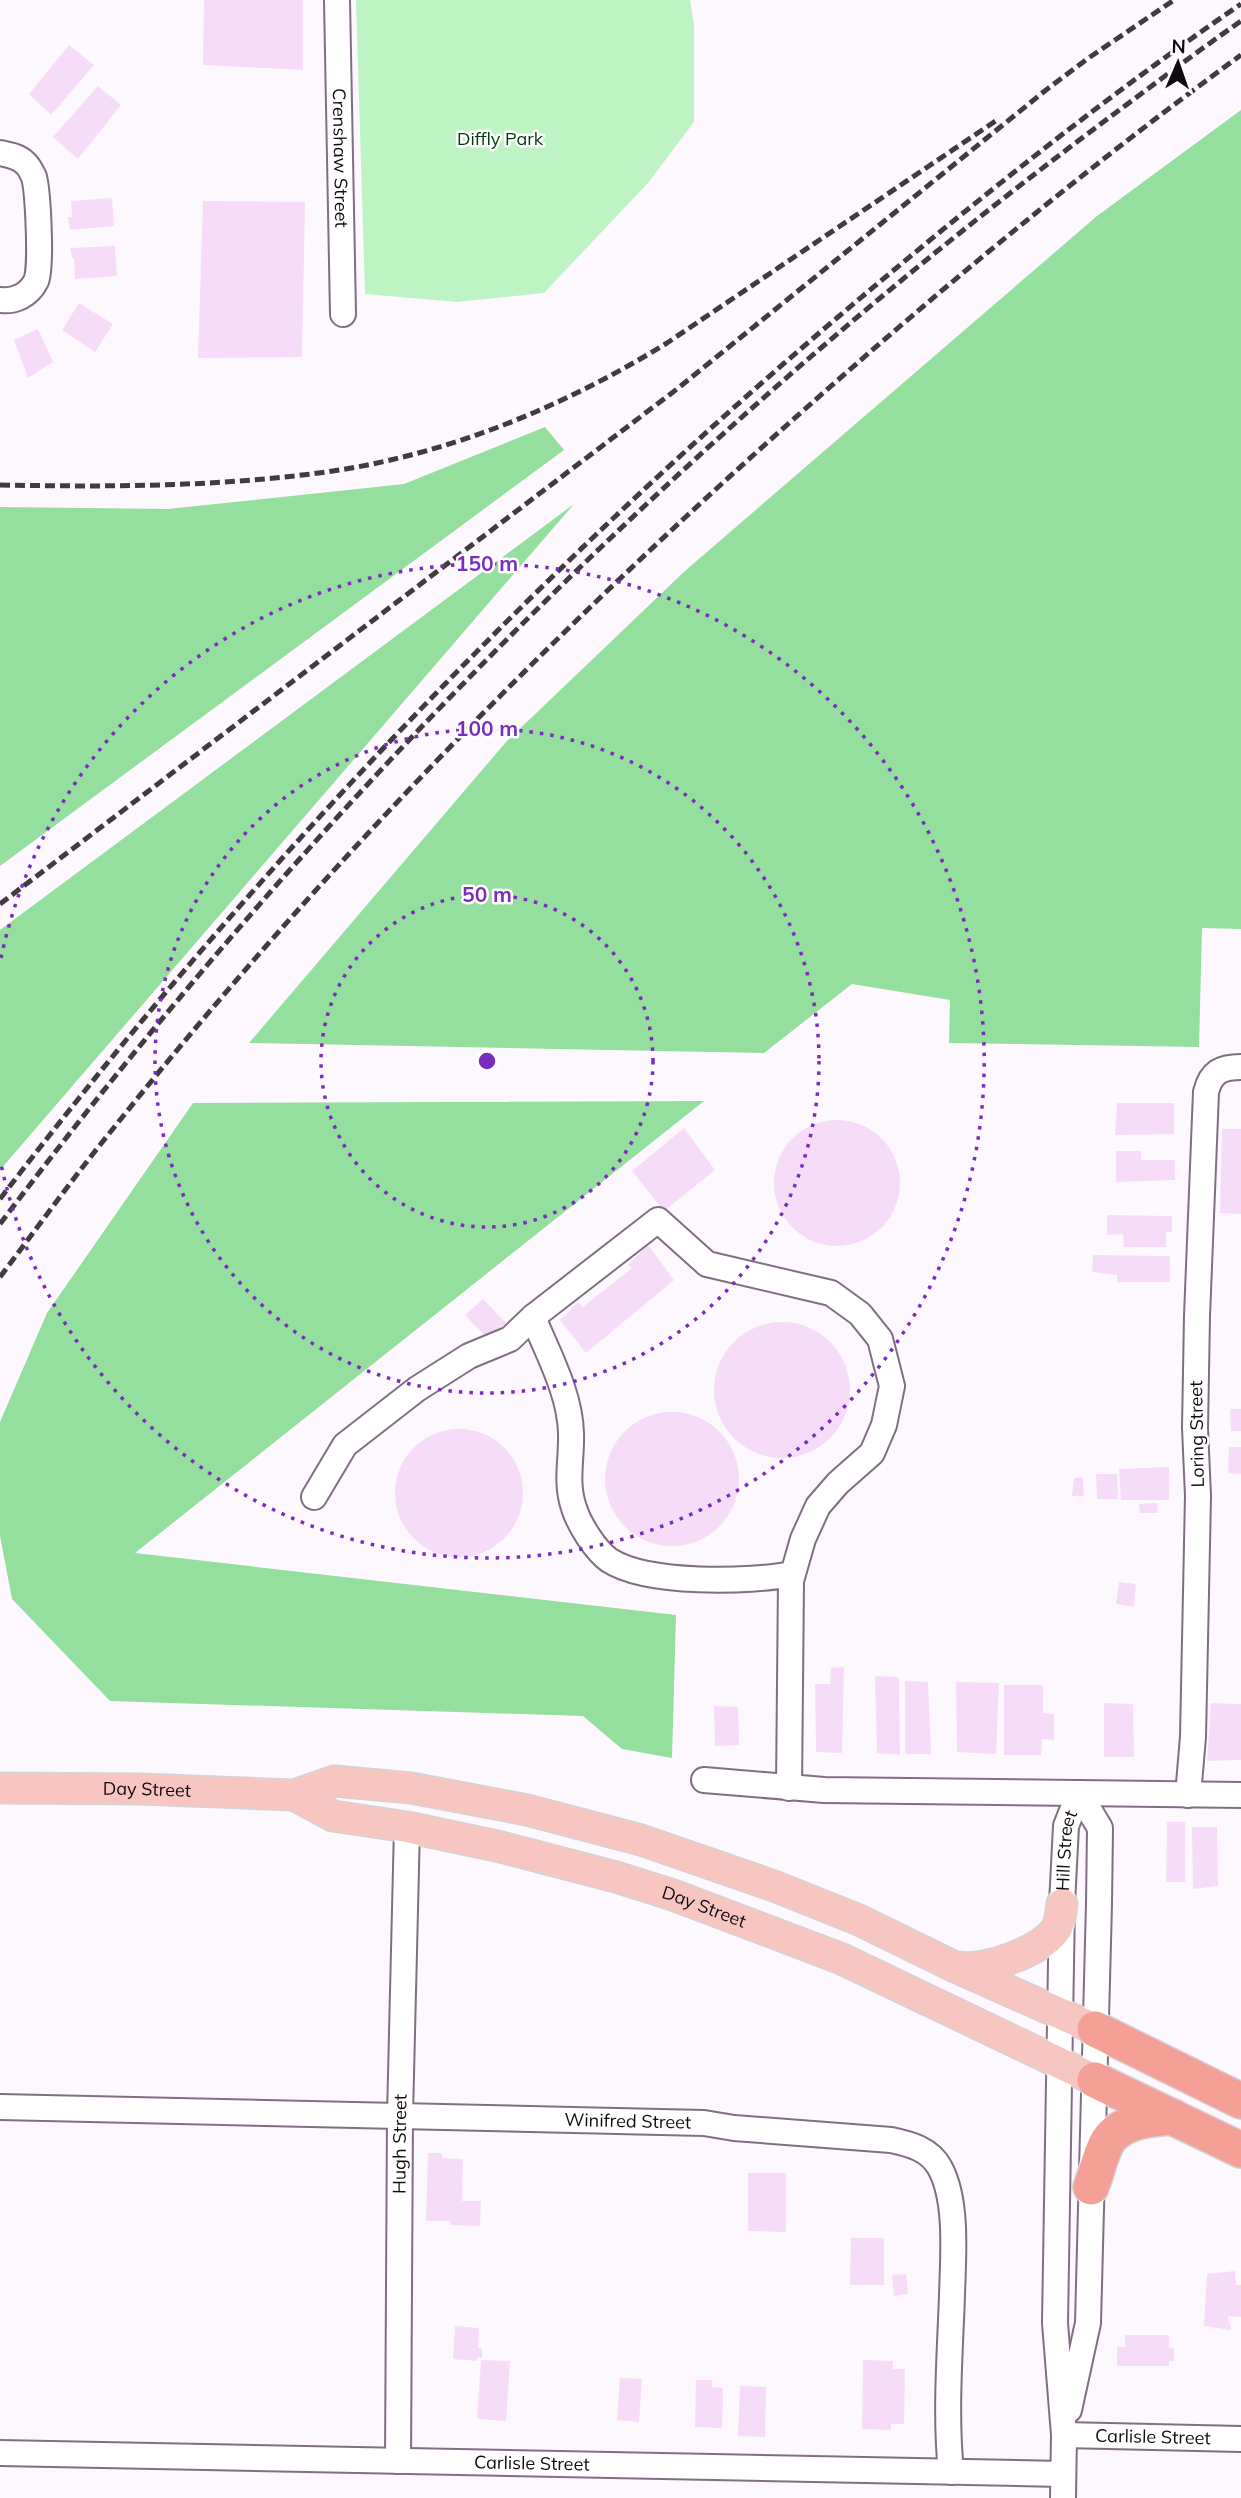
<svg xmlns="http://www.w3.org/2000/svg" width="1241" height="2498" viewBox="0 0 1241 2498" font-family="Mulish,sans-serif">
<rect width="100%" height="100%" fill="#fdf8fd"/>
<!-- green -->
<path fill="#bef3c4" d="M356,0H690L694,25V122L648,183L544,293L457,302L365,294Z"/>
<!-- forest -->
<g fill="#94de9e">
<path d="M1241,110V929L1202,928L1199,1047L949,1043L950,1000L852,984L764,1053L249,1043L506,742L686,570L1097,216Z"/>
<path d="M545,427L564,450L0,866V507L168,509L404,484Z"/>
<path d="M574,504L0,1170V930Z"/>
<path d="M704,1101L135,1553L676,1615L672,1758L622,1749L583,1716L110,1701L12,1599L0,1536V1422L47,1313L193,1103Z"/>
</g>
<!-- building -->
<g fill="#f6dcf8">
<path d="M204,0H303V70L203,65Z"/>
<path d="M69,45L94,65L51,115L29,94Z"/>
<path d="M98,86L121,105L78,159L53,137Z"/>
<path d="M112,198L114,226L70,230L68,217H72L71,201Z"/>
<path d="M203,201L305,202L302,357L198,358Z"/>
<path d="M115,246L117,276L75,279L74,258H72L70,248Z"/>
<path d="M79,303L113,324L95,352L62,330Z"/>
<path d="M38,329L53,362L28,378L14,340Z"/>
<path d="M1117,1103H1174V1134L1115,1135Z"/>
<circle cx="837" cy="1183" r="63"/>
<path d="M684,1128L715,1170L664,1211L632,1171Z"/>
<path d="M1222,1129H1241V1214L1220,1213Z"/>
<path d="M1116,1151H1141V1160H1175V1180L1116,1182Z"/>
<path d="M1107,1215L1172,1216V1232H1166V1247H1124L1123,1234L1107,1235Z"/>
<path d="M648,1245L674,1280L586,1353L560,1320L578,1302L583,1307L632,1268L628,1265Z"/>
<path d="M1093,1255L1170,1256V1282H1117V1275L1092,1272Z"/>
<path d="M483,1299L506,1323L487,1338L465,1315Z"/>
<circle cx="782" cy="1390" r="68"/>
<path d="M1230,1409H1241V1431H1231Z"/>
<circle cx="672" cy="1479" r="67"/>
<circle cx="459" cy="1493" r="64"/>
<path d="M1229,1447H1241V1474L1228,1473Z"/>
<path d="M1169,1467V1500H1121L1119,1469Z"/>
<path d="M1096,1474H1117L1118,1499H1097Z"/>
<path d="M1083,1477L1084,1496H1072L1074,1478Z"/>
<path d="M1157,1503L1158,1513H1140L1139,1504Z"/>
<path d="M1119,1582L1136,1584L1134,1607L1116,1604Z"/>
<path d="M844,1667L842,1753L816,1752L815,1684H830L831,1668Z"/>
<path d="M875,1676L899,1677L900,1755L877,1753Z"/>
<path d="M905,1681L928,1682L931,1754H905Z"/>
<path d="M956,1682L999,1683L996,1754L957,1752Z"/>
<path d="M1004,1685H1043V1713L1054,1714V1740L1042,1739L1041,1755H1004Z"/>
<path d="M1104,1703L1133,1704L1134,1757H1104Z"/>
<path d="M1211,1703L1241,1704V1760L1207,1761Z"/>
<path d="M714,1706L738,1707L739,1745L715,1746Z"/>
<path d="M1167,1822H1185V1882H1166Z"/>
<path d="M1192,1827H1217L1218,1886L1193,1889Z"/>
<path d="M428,2153H442V2158L463,2159L462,2201H481L480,2226L450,2225V2221H426Z"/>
<path d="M748,2173H786V2232L748,2231Z"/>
<path d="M851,2238H884V2285H850Z"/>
<path d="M1235,2271L1236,2285H1241V2317L1228,2316L1231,2330L1204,2326L1207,2274Z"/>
<path d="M906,2274L908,2294L894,2296L892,2275Z"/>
<path d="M455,2326L479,2328L478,2348H482V2358L477,2357V2361L453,2359Z"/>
<path d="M1125,2335H1169V2348H1174V2361H1169V2366H1117V2347H1125Z"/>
<path d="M481,2360L510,2361L506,2421L477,2419Z"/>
<path d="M863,2360L893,2361V2369H905L904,2424H891V2430L862,2429Z"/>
<path d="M620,2378L642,2379L639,2422L617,2420Z"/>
<path d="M696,2380H712V2387L723,2388L722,2428L695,2427Z"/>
<path d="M740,2386L766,2387L765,2437L738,2436Z"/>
</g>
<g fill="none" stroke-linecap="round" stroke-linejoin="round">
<!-- minor casing -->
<g stroke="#826e84" stroke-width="28">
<g id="minor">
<path id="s1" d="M337,0L343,314"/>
<path d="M0,153C9,155 18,156 25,163C29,166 32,173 34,177C38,192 42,268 36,281C29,295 15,302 0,300"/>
<path d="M314,1497L345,1445L417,1389L469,1356L510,1339L533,1317"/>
<path d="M704,1780L824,1790L1241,1795"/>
<path d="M789,1788L791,1581L803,1539L818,1506L838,1483L872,1453L884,1425L892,1386L880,1339L860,1314L831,1293L707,1264L658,1220L533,1317C548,1354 570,1393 571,1433C572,1459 565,1482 574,1508C579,1524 595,1550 609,1560C647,1585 750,1582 793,1574"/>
<path d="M1188,1795L1193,1737L1198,1496L1195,1428L1197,1316L1206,1092C1211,1072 1221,1067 1241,1067"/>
<path id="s2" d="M0,2107L704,2123L734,2128L891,2140C910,2144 930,2149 940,2168C958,2201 953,2258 952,2295C950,2354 945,2413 951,2472"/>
<path d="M1069,2410L1088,2323L1099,1904L1100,1828L1079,1793"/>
<path id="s3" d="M1064,2435L1241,2439"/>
<path id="s4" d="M0,2453L1063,2474"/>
<path id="s5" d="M398,2461L400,2116L407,1827"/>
<path id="s6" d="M1063,2498L1064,2435L1055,2323L1062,1904L1066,1826L1079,1793"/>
</g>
</g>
<!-- major casing -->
<g stroke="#d4d3d4" stroke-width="33">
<g id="major">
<path id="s7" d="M0,1788L141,1789L294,1795L334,1781L411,1788L527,1810L641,1840L774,1886L859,1920L955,1967L1095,2029"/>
<path id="s8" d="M294,1795L333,1816L407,1827L501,1847L616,1877L673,1895L842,1959L1095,2080"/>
<path d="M957,1967C985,1971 1037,1953 1055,1931C1060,1924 1061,1912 1062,1904"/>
</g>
</g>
<!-- highway casing -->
<g stroke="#d4d3d4" stroke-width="38">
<g id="highway">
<path d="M1095,2029L1241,2101"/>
<path d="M1095,2080L1241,2150"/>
<path d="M1091,2187C1097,2173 1100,2154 1108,2141C1121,2121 1152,2118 1173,2117"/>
</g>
</g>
<!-- minor -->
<use href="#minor" stroke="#fff" stroke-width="24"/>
<!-- major -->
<use href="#major" stroke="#f8c6c0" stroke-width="30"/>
<!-- highway -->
<use href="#highway" stroke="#f4a096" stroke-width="35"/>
<!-- rail -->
<g stroke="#413a41" stroke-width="5" stroke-dasharray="10 5" stroke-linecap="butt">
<path d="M0,485C111,487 222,487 333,471C452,453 565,406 667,343L997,120"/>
<path d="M0,904L677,389L1046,90L1090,57L1174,0"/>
<path d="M0,1199C257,863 551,556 876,285C994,186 1114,91 1241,4"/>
<path d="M0,1224C312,810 679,440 1094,129C1142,93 1191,56 1241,21"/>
<path d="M0,1277C37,1228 73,1178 112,1130C320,869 555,630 805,409C945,285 1090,165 1241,55"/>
</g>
</g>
<!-- distance rings -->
<g fill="none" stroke="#7b2cbf" stroke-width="3.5" stroke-dasharray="3.5 7">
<circle cx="487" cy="1061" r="166"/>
<circle cx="487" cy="1061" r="332"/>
<path d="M1 958A497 497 0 1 1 1 1164"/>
</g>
<g text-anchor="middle" stroke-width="5" stroke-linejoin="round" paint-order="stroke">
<!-- park labels -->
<g font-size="18" fill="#003810" stroke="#fff">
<text x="500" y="145">Diffly Park</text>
</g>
<!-- street labels -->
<g font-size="18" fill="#120a12" stroke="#fff">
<text dy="6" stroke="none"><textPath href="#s1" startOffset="158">Crenshaw Street</textPath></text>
<text transform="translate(1197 1434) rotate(-91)" y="6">Loring Street</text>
<text dy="6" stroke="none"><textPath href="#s7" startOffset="147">Day Street</textPath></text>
<text dy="6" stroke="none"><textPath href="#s6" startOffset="648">Hill Street</textPath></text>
<text dy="6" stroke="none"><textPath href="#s8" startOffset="427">Day Street</textPath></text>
<text dy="6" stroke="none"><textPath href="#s2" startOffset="628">Winifred Street</textPath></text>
<text dy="6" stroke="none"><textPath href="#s5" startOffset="317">Hugh Street</textPath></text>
<text dy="6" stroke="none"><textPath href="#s3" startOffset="89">Carlisle Street</textPath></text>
<text dy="6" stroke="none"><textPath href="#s4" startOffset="532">Carlisle Street</textPath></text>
</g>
</g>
<circle cx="487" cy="1061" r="10" fill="#7b2cbf" stroke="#fff" stroke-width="3.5"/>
<g font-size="21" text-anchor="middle" font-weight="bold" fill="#7b2cbf" stroke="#fff" stroke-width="5" stroke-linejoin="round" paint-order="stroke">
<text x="487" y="571">150 m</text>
<text x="487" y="736">100 m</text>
<text x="487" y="902">50 m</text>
</g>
<!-- north arrow -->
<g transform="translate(1178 63) rotate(2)" stroke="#ffffff" stroke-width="5" paint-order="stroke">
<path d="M0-5L12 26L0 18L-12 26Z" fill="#120a12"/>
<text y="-10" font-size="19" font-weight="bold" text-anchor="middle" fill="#120a12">N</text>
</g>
</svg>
